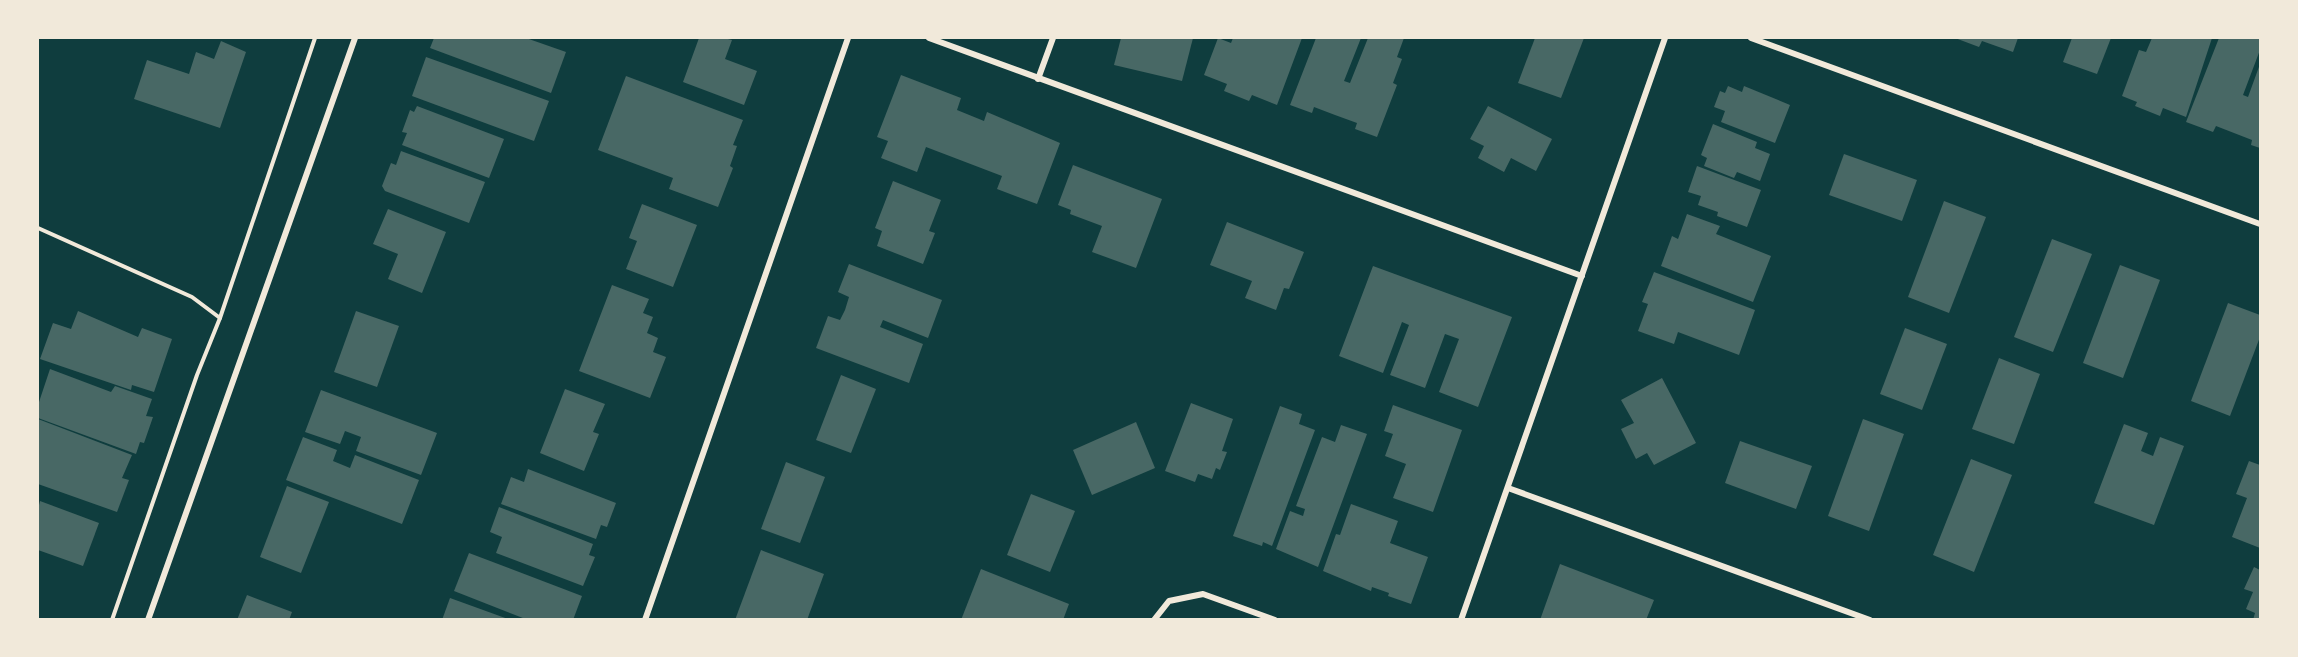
<svg xmlns="http://www.w3.org/2000/svg" width="2298" height="657" viewBox="0 0 2298 657" font-family="Arial,sans-serif">
<rect width="100%" height="100%" fill="#0f3d3e"/>
<!-- building -->
<g fill="#486865">
<path d="M434,38H526L566,52L551,93L430,48Z"/>
<path d="M699,38H724L732,40L725,59L757,71L744,105L683,82Z"/>
<path d="M1121,38H1193L1182,81L1114,65Z"/>
<path d="M1218,38L1231,43L1233,38H1302L1277,105L1252,95L1249,101L1224,91L1227,84L1204,75Z"/>
<path d="M1316,38H1361L1344,81L1350,83L1368,38H1404L1397,57L1402,59L1393,83L1397,85L1377,137L1355,129L1357,123L1335,115L1314,107L1312,113L1290,105Z"/>
<path d="M1535,38H1584L1561,98L1518,83Z"/>
<path d="M1955,38H2018L2013,52L1982,41L1979,47Z"/>
<path d="M2072,38H2111L2097,74L2063,62Z"/>
<path d="M2152,38H2212L2186,117L2163,108L2160,116L2135,106L2137,102L2122,96L2139,50L2146,52Z"/>
<path d="M2219,38H2260V50L2243,95L2248,97L2260,64V148L2251,145L2252,140L2216,126L2213,132L2186,122Z"/>
<path d="M221,41L246,52L220,128L134,99L147,60L189,74L196,52L214,59Z"/>
<path d="M426,57L549,101L534,141L412,96Z"/>
<path d="M901,75L961,98L957,110L984,121L987,112L1060,143L1037,204L997,189L1002,176L926,147L917,172L881,158L888,141L877,137Z"/>
<path d="M626,76L743,120L733,145L737,146L730,166L733,168L718,207L669,189L673,178L598,150Z"/>
<path d="M1728,86L1742,92L1744,86L1790,105L1775,143L1721,122L1725,111L1714,107L1720,91L1725,93Z"/>
<path d="M417,106L504,139L489,178L402,145L407,133L402,132L410,110L414,112Z"/>
<path d="M1488,106L1552,139L1536,171L1511,158L1504,172L1478,158L1484,146L1470,139Z"/>
<path d="M1713,124L1757,142L1755,148L1770,154L1760,181L1737,172L1734,178L1704,166L1707,158L1701,155Z"/>
<path d="M401,151L485,182L469,223L385,191L382,186L391,163L396,165Z"/>
<path d="M1844,154L1917,180L1902,221L1829,195Z"/>
<path d="M1073,165L1162,199L1136,268L1092,252L1102,226L1070,214L1071,210L1058,205Z"/>
<path d="M1697,166L1761,190L1747,227L1717,216L1718,212L1698,205L1701,196L1688,192Z"/>
<path d="M893,181L941,200L929,231L935,233L923,264L877,246L882,231L875,228Z"/>
<path d="M1944,201L1986,217L1949,313L1908,297Z"/>
<path d="M642,204L697,225L673,287L626,269L637,241L629,238Z"/>
<path d="M388,209L446,232L422,293L388,279L398,254L373,244Z"/>
<path d="M1687,214L1720,226L1716,234L1771,256L1753,302L1661,266L1672,236L1678,239Z"/>
<path d="M1227,222L1304,252L1289,289L1284,288L1276,310L1245,298L1252,281L1210,265Z"/>
<path d="M2052,239L2092,254L2053,352L2014,337Z"/>
<path d="M849,264L942,300L928,338L883,320L880,327L923,344L909,383L816,348L828,316L840,320L845,310L849,297L838,292Z"/>
<path d="M2120,265L2160,280L2123,378L2083,363Z"/>
<path d="M1373,266L1512,317L1478,407L1439,392L1459,339L1445,334L1425,388L1390,375L1409,325L1402,322L1383,373L1339,356Z"/>
<path d="M1654,272L1755,310L1739,355L1678,332L1674,344L1638,331L1648,304L1642,302Z"/>
<path d="M612,285L649,299L643,313L653,317L647,333L658,338L653,352L666,357L650,398L579,371Z"/>
<path d="M2228,303L2260,315V337L2230,416L2191,401Z"/>
<path d="M78,311L138,337L142,328L172,339L154,392L132,385L131,390L40,359L53,323L71,329Z"/>
<path d="M356,311L399,326L377,387L334,372Z"/>
<path d="M1905,328L1947,344L1922,410L1880,394Z"/>
<path d="M1999,358L2040,374L2014,444L1972,429Z"/>
<path d="M50,369L111,392L115,386L152,399L146,416L153,417L144,443L140,442L136,454L38,418V405Z"/>
<path d="M841,375L876,389L851,453L816,440Z"/>
<path d="M1662,378L1696,443L1654,465L1647,453L1636,459L1621,429L1634,423L1621,400Z"/>
<path d="M565,389L605,404L593,432L599,434L584,471L540,453Z"/>
<path d="M321,390L437,433L421,475L356,451L361,437L345,431L340,444L305,432Z"/>
<path d="M1191,403L1233,419L1222,451L1227,452L1220,470L1216,468L1212,479L1198,474L1195,482L1165,471Z"/>
<path d="M1393,405L1462,430L1433,512L1393,498L1406,464L1385,456L1393,434L1384,431Z"/>
<path d="M1280,406L1302,414L1299,424L1315,430L1272,546L1263,542L1262,546L1233,536Z"/>
<path d="M38,419L132,455L122,478L129,480L117,512L38,484Z"/>
<path d="M1863,419L1904,434L1869,531L1828,516Z"/>
<path d="M1136,422L1155,468L1092,495L1073,450Z"/>
<path d="M2124,424L2148,433L2141,451L2153,456L2160,437L2184,446L2154,525L2094,503Z"/>
<path d="M1341,425L1367,434L1318,567L1276,549L1290,511L1303,516L1305,509L1296,506L1322,437L1335,442Z"/>
<path d="M303,437L337,450L333,461L350,468L355,455L419,480L402,524L286,480Z"/>
<path d="M1740,441L1812,466L1796,509L1725,483Z"/>
<path d="M1971,459L2012,475L1974,572L1933,555Z"/>
<path d="M2249,461L2260,465V548L2232,537L2247,498L2236,494Z"/>
<path d="M786,462L825,477L800,543L761,529Z"/>
<path d="M528,469L616,503L607,527L601,525L596,539L501,504L511,477L524,482Z"/>
<path d="M287,486L329,502L301,573L260,557Z"/>
<path d="M1031,494L1075,511L1050,572L1007,555Z"/>
<path d="M40,501L99,523L83,566L38,550V509Z"/>
<path d="M1351,504L1398,521L1390,543L1428,557L1411,604L1388,596L1389,593L1372,587L1371,591L1323,571L1336,534L1340,535Z"/>
<path d="M499,507L593,544L589,555L595,557L583,586L496,553L502,537L490,532Z"/>
<path d="M761,550L824,574L807,620H735Z"/>
<path d="M469,553L582,596L573,620H528L454,591Z"/>
<path d="M1560,564L1654,600L1646,620H1540Z"/>
<path d="M2254,567L2260,570V620H2253L2255,613L2246,609L2253,592L2244,589Z"/>
<path d="M981,569L1069,604L1063,620H961Z"/>
<path d="M247,595L292,612L289,620H237Z"/>
<path d="M450,598L508,619V620H442Z"/>
</g>
<g fill="none" stroke-linecap="round" stroke-linejoin="round">
<!-- path -->
<g stroke="#f1e9da" stroke-width="4">
<path d="M38,228L192,297L220,318"/>
<path d="M112,620L197,375L220,318L315,38"/>
</g>
<!-- minor -->
<g stroke="#f1e9da" stroke-width="6">
<path d="M929,38L1582,276"/>
<path d="M1751,38L2260,224"/>
<path d="M1038,79L1053,38"/>
<path d="M1508,488L1870,620"/>
<path d="M148,620L355,38"/>
<path d="M645,620L848,38"/>
<path d="M1154,620L1169,601L1203,594L1275,620"/>
<path d="M1461,620L1665,38"/>
</g>
</g>
<!-- border -->
<rect width="2298" height="657" fill="none" stroke="#f1e9da" stroke-width="78"/>
</svg>
